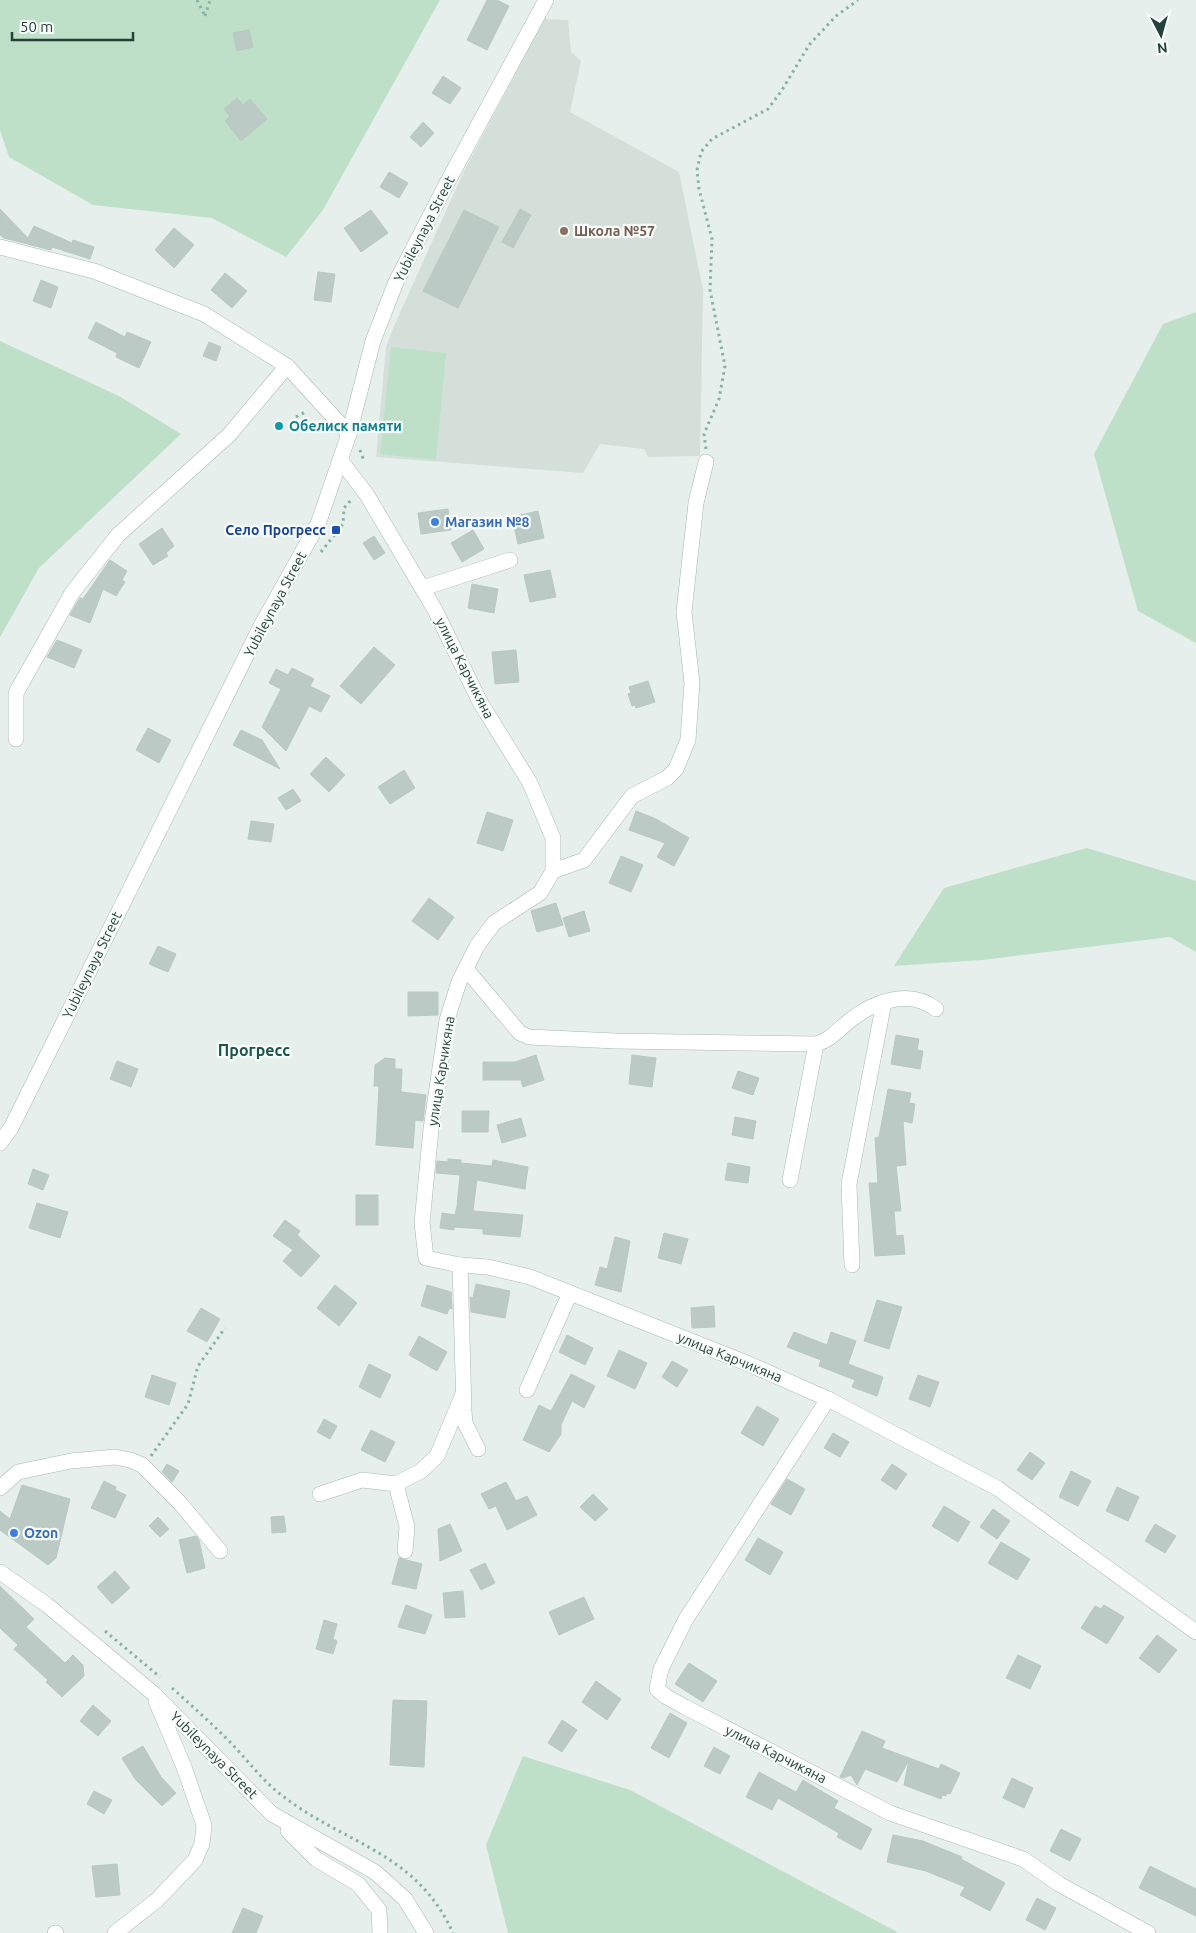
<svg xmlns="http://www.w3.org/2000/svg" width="1196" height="1933" viewBox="0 0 1196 1933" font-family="Ubuntu,sans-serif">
<rect width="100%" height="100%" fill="#e6efeb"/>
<!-- built -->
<path fill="#d4dfda" d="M546,16V19L568,20L571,52L581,61L570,112L679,172L703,290L700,456L648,457L644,449L600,444L583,473L376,457L386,347L394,326L465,169Z"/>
<!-- green -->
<g fill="#bfe0c8">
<path d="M0,0H440L323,210L286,257L212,218L93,205L9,157L0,130Z"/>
<path d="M1196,312V643L1138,611L1094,454L1163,324Z"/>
<path d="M0,341L119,396L181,434L39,568L0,637Z"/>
<path d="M391,347L446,353L436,460L380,454Z"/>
<path d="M1087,848L1196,881V952L1170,937L982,960L894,966L944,888Z"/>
<path d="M523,1756L630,1790L899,1933H508L486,1845Z"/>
</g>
<!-- building -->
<g fill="#bbcac4" stroke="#b8c9c2">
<path d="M487,0H497L509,6L487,50L467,40Z"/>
<path d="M249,30L253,47L237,51L233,33Z"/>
<path d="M443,76L461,88L450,104L432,93Z"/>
<path d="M237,98L243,105L250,99L267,119L241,141L225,121L230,116L224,109Z"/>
<path d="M423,122L434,133L421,147L410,137Z"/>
<path d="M389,172L408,183L399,198L380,187Z"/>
<path d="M0,209L28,238L34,226L72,243L73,240L94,247L90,259L52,247L51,250L4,238L0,235Z"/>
<path d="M520,209L531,215L513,248L502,242Z"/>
<path d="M371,210L388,233L361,252L344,228Z"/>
<path d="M464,210L499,227L458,308L423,291Z"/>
<path d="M174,228L194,245L174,268L155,250Z"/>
<path d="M318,272L335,274L331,302L314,300Z"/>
<path d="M225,273L247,291L232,308L211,290Z"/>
<path d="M41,280L58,287L51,308L33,301Z"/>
<path d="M96,322L125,337L127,332L151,342L139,368L116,357L117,353L88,338Z"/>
<path d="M209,342L221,347L216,361L203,356Z"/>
<path d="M448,509L451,530L421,534L418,513Z"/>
<path d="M538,511L544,538L518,544L512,517Z"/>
<path d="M162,528L174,546L166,553L168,556L153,565L139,544Z"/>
<path d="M473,530L484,549L462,562L451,543Z"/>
<path d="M374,536L385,553L374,560L363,543Z"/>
<path d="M110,560L127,571L122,580L125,582L116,596L103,589L90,623L70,615L80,598L83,599Z"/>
<path d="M550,570L556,597L530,602L524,575Z"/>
<path d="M472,584L498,589L494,613L468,608Z"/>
<path d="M57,640L82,650L74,668L47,657Z"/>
<path d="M374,647L395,665L361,704L340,686Z"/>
<path d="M516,650L519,682L495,684L492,652Z"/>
<path d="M292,668L314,679L310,686L330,696L321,712L309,706L286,751L262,727L281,689L269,683L276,669L288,675Z"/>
<path d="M648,681L655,702L636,708L635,705L632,706L628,694L631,693L629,687Z"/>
<path d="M148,728L171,740L159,763L136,750Z"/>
<path d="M241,730L262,740L280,769L233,745Z"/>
<path d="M326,757L345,775L329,792L310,774Z"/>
<path d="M404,770L415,788L390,804L378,787Z"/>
<path d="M293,789L301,801L286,810L278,798Z"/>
<path d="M636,811L656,819L689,838L674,866L657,857L665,843L629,830Z"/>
<path d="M487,812L513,820L503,851L477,843Z"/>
<path d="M251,821L274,824L271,842L248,839Z"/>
<path d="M621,856L643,865L631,892L609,883Z"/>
<path d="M429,898L454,917L438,940L412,921Z"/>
<path d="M556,903L563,925L537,932L531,911Z"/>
<path d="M584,911L590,931L569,937L563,918Z"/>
<path d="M158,946L176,954L168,972L149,964Z"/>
<path d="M408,992H438V1015L408,1016Z"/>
<path d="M896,1035L919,1039L917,1050L923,1051L920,1069L891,1064Z"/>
<path d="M536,1055L544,1080L523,1087L521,1080H483V1062H515Z"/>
<path d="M632,1055L656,1058L652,1087L629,1084Z"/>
<path d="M385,1058L395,1059V1069H402L401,1092L426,1095L423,1121L415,1120L413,1148L376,1145L379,1086H374L375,1065Z"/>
<path d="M117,1061L138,1069L131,1087L110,1079Z"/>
<path d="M738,1071L759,1078L753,1095L732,1088Z"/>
<path d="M888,1089L911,1093L909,1103L915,1104L912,1123L903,1121L906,1165L896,1166L901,1211H894L896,1236L903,1235L905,1254L875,1256L869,1183H878L875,1138L879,1137Z"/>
<path d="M462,1111H489L488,1132H462Z"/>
<path d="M735,1117L756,1121L753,1139L732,1135Z"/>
<path d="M521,1118L526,1136L502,1143L497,1125Z"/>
<path d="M448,1159L461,1160V1163L492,1166L493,1160L528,1167L525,1189L477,1180L476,1186L473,1211L523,1215L520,1237L483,1234V1229L454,1227V1230L440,1228L442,1213L455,1215L457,1206L460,1175L436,1173L437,1161L448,1162Z"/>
<path d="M728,1163L750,1167L748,1183L725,1180Z"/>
<path d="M33,1169L49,1175L43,1190L28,1184Z"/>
<rect x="356" y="1195" width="22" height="30"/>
<path d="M37,1203L68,1212L60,1238L29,1228Z"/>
<path d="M285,1220L300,1231L297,1235L320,1256L301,1277L283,1261L293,1250L273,1236Z"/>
<path d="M664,1233L688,1239L681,1264L658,1258Z"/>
<path d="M615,1237L630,1241L621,1292L595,1285L600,1267L607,1269Z"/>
<path d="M476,1284L510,1291L505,1318L471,1312L470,1297L473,1298Z"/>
<path d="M335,1285L357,1303L339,1326L317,1308Z"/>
<path d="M427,1285L451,1292L452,1309L449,1308L447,1314L421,1306Z"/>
<path d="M877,1300L902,1307L889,1349L864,1341Z"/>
<path d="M714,1306L715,1327L692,1328L691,1308Z"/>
<path d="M201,1308L220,1319L207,1342L187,1331Z"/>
<path d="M794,1332L827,1345L831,1332L856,1341L848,1364L883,1377L877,1396L852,1387L855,1380L819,1366L821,1360L787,1347Z"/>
<path d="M567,1335L593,1348L585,1365L559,1352Z"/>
<path d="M419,1336L447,1352L437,1371L409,1355Z"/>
<path d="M619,1350L647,1363L635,1389L607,1376Z"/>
<path d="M672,1361L688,1370L677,1387L662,1377Z"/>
<path d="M369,1364L391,1375L380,1398L359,1387Z"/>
<path d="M571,1374L595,1386L584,1408L572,1401L561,1425V1434L549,1452L523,1440L539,1405L551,1411Z"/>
<path d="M152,1375L176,1383L169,1405L145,1397Z"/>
<path d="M918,1375L939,1382L930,1407L909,1399Z"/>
<path d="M757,1406L779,1419L763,1446L741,1433Z"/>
<path d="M324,1419L337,1426L330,1439L317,1432Z"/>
<path d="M371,1430L395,1442L385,1462L361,1450Z"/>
<path d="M833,1433L849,1442L840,1457L824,1448Z"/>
<path d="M1030,1452L1045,1463L1032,1480L1017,1470Z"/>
<path d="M167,1464L179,1471L172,1482L162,1472Z"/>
<path d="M892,1464L907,1474L896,1490L881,1480Z"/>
<path d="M1071,1471L1091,1481L1078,1506L1059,1497Z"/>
<path d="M787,1479L805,1489L791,1515L771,1504Z"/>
<path d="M104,1481L116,1487L115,1490L126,1495L115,1518L91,1508Z"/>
<path d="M506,1482L516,1501L527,1496L537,1515L507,1530L496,1506L489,1509L481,1494Z"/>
<path d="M22,1485L70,1499L56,1558L48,1565L0,1530V1511L10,1519Z"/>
<path d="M1117,1487L1139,1497L1128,1521L1106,1511Z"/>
<path d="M593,1494L608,1509L595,1521L580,1507Z"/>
<path d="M944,1506L970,1522L958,1542L932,1526Z"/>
<path d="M993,1509L1010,1521L997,1539L980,1527Z"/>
<path d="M284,1516L286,1532L272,1533L271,1517Z"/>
<path d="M158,1517L169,1529L160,1537L149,1526Z"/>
<path d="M450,1524L462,1551L440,1561L438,1529Z"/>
<path d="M1155,1524L1176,1536L1165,1553L1145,1541Z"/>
<path d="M196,1536L199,1540L205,1568L187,1573L179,1540Z"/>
<path d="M758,1538L783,1552L770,1575L745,1560Z"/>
<path d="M1001,1542L1030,1559L1017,1580L988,1563Z"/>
<path d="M399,1558L422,1564L416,1589L392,1584Z"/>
<path d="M485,1563L495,1583L481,1590L470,1570Z"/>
<path d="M115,1571L130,1588L112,1604L97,1587Z"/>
<path d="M0,1586L34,1619L26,1627L65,1663L73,1655L83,1665L84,1676L62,1697L46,1682L48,1680L14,1649L18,1645L0,1628Z"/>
<path d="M463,1591L465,1617L445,1618L443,1593Z"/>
<path d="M584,1597L594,1619L559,1635L549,1612Z"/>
<path d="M406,1605L432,1615L425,1634L398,1627Z"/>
<path d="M1104,1605L1124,1617L1107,1644L1081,1628L1095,1606L1101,1609Z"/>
<path d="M324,1620L337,1624L333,1639L337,1641L333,1654L316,1649Z"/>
<path d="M1157,1635L1177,1650L1159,1673L1139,1658Z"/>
<path d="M1018,1655L1041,1666L1030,1689L1006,1678Z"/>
<path d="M689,1663L717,1681L703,1702L675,1684Z"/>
<path d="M596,1681L621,1699L607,1720L582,1702Z"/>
<path d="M393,1700L427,1701L424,1767L390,1765Z"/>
<path d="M93,1705L111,1721L98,1736L80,1721Z"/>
<path d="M670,1713L687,1723L669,1758L651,1748Z"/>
<path d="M562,1720L577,1730L562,1752L548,1743Z"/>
<path d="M862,1731L885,1741L882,1748L939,1769L941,1764L960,1773L950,1794L947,1793L946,1796L942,1795L941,1799L904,1785L909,1760L897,1782L865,1769L857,1785L851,1775L843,1778L840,1777Z"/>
<path d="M143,1746L161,1777L176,1793L162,1806L135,1779L122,1758Z"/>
<path d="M714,1747L730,1756L720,1774L704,1766Z"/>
<path d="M759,1772L796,1792L803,1780L838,1801L834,1808L872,1829L861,1850L837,1837L839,1833L778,1798L772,1810L746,1797Z"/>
<path d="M1012,1778L1033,1788L1024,1808L1003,1798Z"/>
<path d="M94,1791L112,1800L104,1814L87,1804Z"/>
<path d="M1061,1829L1081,1839L1070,1861L1050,1851Z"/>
<path d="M893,1835L923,1841L962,1857L961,1859L1005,1883L990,1911L960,1895L965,1887L926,1871L887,1862Z"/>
<path d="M117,1864L120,1895L96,1897L92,1866Z"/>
<path d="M1150,1866L1196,1889V1916L1139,1888Z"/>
<path d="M1037,1898L1056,1908L1045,1930L1026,1920Z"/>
<path d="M243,1908L263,1916L256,1933H232Z"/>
</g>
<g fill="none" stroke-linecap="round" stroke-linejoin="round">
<!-- minor casing -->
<g stroke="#a8b8b2" stroke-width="16">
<g id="minor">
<path d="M0,247L94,271L204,314L287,366L349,434"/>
<path d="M341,461L367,495L435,610L480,702L530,783L553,838V871L540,893L494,923L477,946L459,982L447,1020L431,1129L422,1223L426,1258L460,1265L488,1267L530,1277L749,1364L828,1399L997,1488L1196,1632"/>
<path d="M423,588L510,560"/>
<path d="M16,739V693L72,593L118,535L229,435L287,366"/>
<path d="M553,871L584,860L632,796L667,778L676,769L688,740L692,683L684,612L696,503L706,462"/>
<path d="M466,969L520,1033L529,1037L616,1041L816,1044C830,1040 837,1031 848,1022C872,1002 909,988 936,1009"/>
<path d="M0,1143L11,1128L261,626L318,524L349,434L373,341L396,282L447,183L546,0"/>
<path d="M790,1180L816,1044"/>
<path d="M460,1265L464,1411L465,1423L478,1449"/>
<path d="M852,1265L849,1184L884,1002"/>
<path d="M527,1390L570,1293"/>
<path d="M828,1399L686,1619L661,1669L657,1689L665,1696L685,1707L890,1813L1023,1859L1059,1884L1148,1933"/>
<path d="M396,1484L407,1527L405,1551"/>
<path d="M0,1488L18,1472L71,1461L115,1457L130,1460L142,1465L180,1503L220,1551"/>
<path d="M320,1494L362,1480L396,1484L421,1471L437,1456L463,1394"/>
<path d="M0,1572L47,1605L154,1694L272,1814L375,1872L405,1899L426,1933"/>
<path d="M288,1831L316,1859L358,1884L379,1910L380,1933"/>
<path d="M55,1933H56"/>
<path d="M115,1933L157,1900L195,1860L202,1844L204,1825L184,1767L156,1701"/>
</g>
</g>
<!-- path -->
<g stroke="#86b3a5" stroke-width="3" stroke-dasharray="2.5 4" stroke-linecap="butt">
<path d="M197,0L205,16"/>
<path d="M205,16L210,0"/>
<path d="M296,417L307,411"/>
<path d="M706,449L704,434L719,399L725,366L710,290L712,239L699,189L697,170L701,152L712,139L768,109L782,90L809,45L836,16L858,0"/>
<path d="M360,450L364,461"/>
<path d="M321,552L343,524L344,508L352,499"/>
<path d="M151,1456L188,1404L198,1366L225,1328"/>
<path d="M105,1631L160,1677"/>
<path d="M172,1688C191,1705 210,1722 228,1740C247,1759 262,1781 284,1797C347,1845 416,1852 453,1933"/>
</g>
<!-- minor -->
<use href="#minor" stroke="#fff" stroke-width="15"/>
</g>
<!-- markers -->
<circle fill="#8d6e63" stroke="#f7fbf9" stroke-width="2" cx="564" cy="231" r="5"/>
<circle fill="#0f9aa8" stroke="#f7fbf9" stroke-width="2" cx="279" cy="426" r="5"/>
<g fill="#3f7fe0" stroke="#f7fbf9" stroke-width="2">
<circle cx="435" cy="522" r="5"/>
<circle cx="14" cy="1533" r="5"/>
</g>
<rect fill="#1a4fb4" stroke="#f7fbf9" stroke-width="2" x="331" y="525" width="10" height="10" rx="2.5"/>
<g text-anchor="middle" stroke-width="4.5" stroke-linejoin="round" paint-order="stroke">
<!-- street labels -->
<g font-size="14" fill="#24423a" stroke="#f7fbf9">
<text transform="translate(424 229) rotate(-63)" y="5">Yubileynaya Street</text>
<text transform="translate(275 604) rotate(-62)" y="5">Yubileynaya Street</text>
<text transform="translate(465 668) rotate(63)" y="5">улица Карчикяна</text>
<text transform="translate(92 965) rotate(-64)" y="5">Yubileynaya Street</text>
<text transform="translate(441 1071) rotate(-81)" y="5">улица Карчикяна</text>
<text transform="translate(730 1357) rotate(22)" y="5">улица Карчикяна</text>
<text transform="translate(776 1754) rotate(27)" y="5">улица Карчикяна</text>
<text transform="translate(214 1755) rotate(45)" y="5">Yubileynaya Street</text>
</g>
<!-- education labels -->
<g font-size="14" font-weight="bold" fill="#785e54" stroke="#f7fbf9" text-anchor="start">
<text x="574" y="236">Школа №57</text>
</g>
<!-- culture labels -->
<g font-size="14" font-weight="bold" fill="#0d838f" stroke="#f7fbf9" text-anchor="start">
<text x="289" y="431">Обелиск памяти</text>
</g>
<!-- shop labels -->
<g font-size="14" font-weight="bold" fill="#366cbe" stroke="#f7fbf9" text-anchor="start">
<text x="445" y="527">Магазин №8</text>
<text x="24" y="1538">Ozon</text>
</g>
<!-- transit labels -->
<g font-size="14" font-weight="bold" fill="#164399" stroke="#f7fbf9" text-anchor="end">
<text x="326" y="535">Село Прогресс</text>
</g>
<!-- quarter labels -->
<g font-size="16" font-weight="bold" fill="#1f5548" stroke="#f7fbf9">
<text x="254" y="1056">Прогресс</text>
</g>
</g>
<!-- north arrow -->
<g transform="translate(1161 35) rotate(174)" stroke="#f7fbf9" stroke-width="4" paint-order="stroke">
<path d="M0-4L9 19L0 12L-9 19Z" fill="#24423a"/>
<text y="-8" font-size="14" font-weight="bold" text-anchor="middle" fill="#24423a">N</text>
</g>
<!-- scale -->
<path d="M12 32v8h121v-8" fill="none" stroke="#24423a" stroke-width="2.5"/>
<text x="20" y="32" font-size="15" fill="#24423a" stroke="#f7fbf9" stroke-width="4" paint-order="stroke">50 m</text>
</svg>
